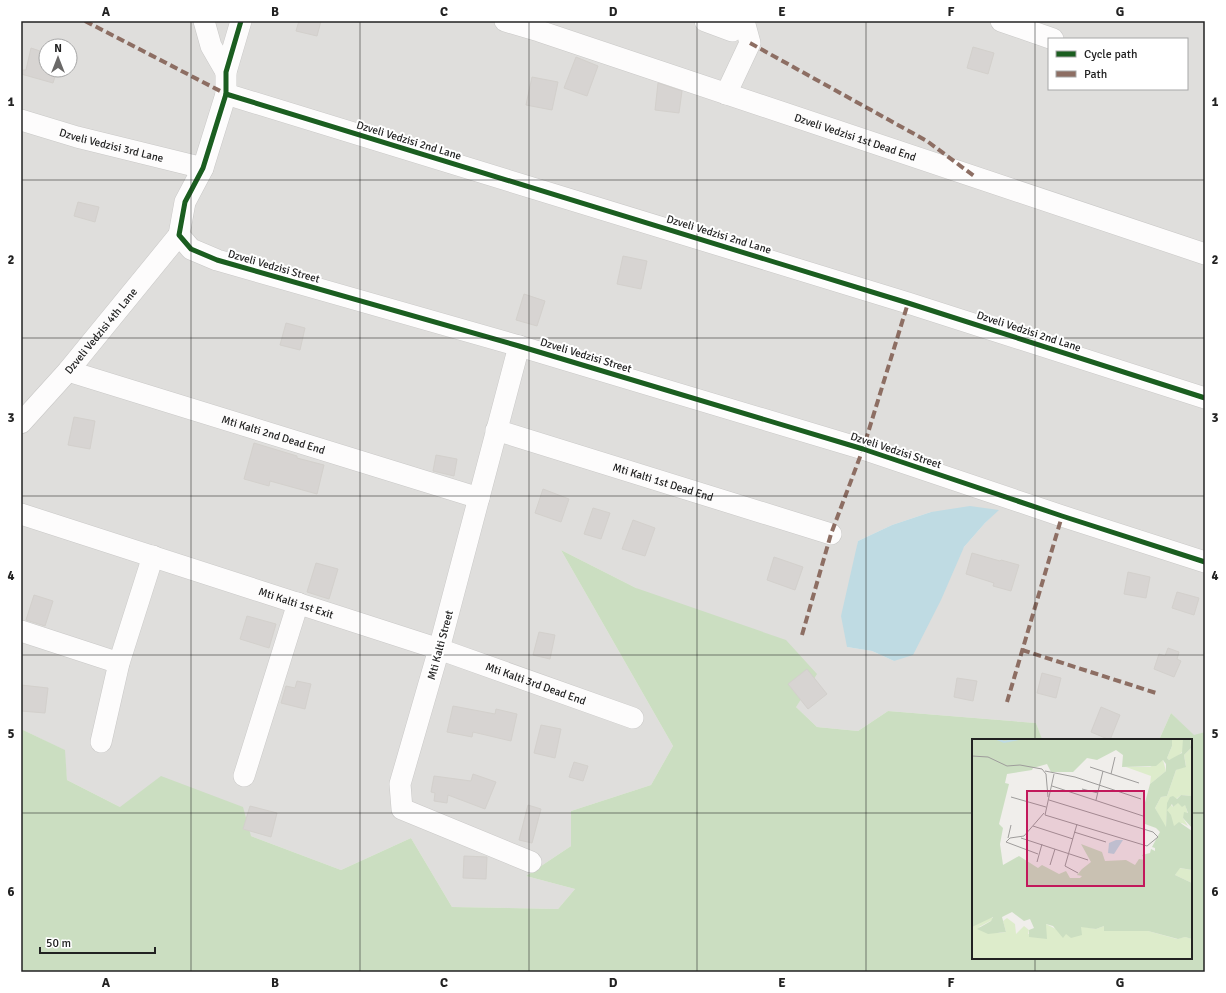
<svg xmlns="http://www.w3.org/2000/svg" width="1226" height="993" viewBox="0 0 1226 993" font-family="Signika,sans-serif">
<rect width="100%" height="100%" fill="#f0eeeb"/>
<!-- residential -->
<path fill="#dfdedc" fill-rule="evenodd" d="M21,21H1205V732L1194,736L1171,713L1159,740H1042L1036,723L888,711L858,731L817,727L796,707L636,588L561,550L673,746L651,785L571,811V846L526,876L575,889L558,909L452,907L411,838L341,870L251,836L120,807L67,780L64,750L21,729ZM1049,39H1187V89H1049ZM46,46H70V70H46ZM998,510L985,523L964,547L894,661L872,651L847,647L858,541L892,525L931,512Z"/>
<!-- forest -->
<path fill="#cbdec1" d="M561,550L636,588L786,640L817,674L796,707L817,727L858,731L888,711L1036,723L1042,739L1046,740H973V958H1191V740H1159L1171,713L1194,735L1205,732V972H21V729L65,750L67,780L120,807L161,776L243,807L251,836L341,870L411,838L452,907L558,909L575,889L526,876L571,846V811L651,785L673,746Z"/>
<!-- water -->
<path fill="#bfdbe3" d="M970,506L999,510L985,523L964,547L941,600L913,655L894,661L872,651L847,647L841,616L858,541L892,525L931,512Z"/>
<!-- building -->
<g fill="#d7d4d2" stroke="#d3d0cc">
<path d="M299,21H321L317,36L296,31Z"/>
<path d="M973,47L994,53L988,74L967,68Z"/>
<path d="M31,48L46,53V70H57L53,83L21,74V70H26Z"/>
<path d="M576,57L598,66L587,96L564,88Z"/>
<path d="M532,77L558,82L552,110L526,105Z"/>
<path d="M658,83L682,91L679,113L655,110Z"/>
<path d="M78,202L99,207L95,222L74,216Z"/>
<path d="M623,256L647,261L641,289L617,284Z"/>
<path d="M524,294L545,301L537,326L516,320Z"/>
<path d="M286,323L305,328L300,350L280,345Z"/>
<path d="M74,417L95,421L90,449L68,445Z"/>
<path d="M254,443L297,456V458L324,465L317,494L270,481L269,486L244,479Z"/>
<path d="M436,455L457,459L454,476L433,471Z"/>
<path d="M543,489L569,499L561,522L535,513Z"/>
<path d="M593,508L610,513L601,539L584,534Z"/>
<path d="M633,520L655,528L645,556L622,549Z"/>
<path d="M972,553L1000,561L1001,560L1019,565L1011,591L993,586L994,583L966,574Z"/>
<path d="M774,557L803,567L795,590L767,580Z"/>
<path d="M316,563L338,569L329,599L307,592Z"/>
<path d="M1128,572L1150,577L1146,598L1124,594Z"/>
<path d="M1177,592L1199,598L1194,615L1172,608Z"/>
<path d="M34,595L53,601L45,626L26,620Z"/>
<path d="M247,616L276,624L269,648L240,639Z"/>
<path d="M539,632L555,635L550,659L533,655Z"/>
<path d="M1168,648L1179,652L1177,659L1181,661L1174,677L1154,669L1159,654L1165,656Z"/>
<path d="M807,669L827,694L808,709L788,684Z"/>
<path d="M1042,673L1061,678L1056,698L1037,693Z"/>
<path d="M957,678L977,681L973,701L954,697Z"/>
<path d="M297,681L311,684L305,709L281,703L286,686L295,688Z"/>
<path d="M21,685L48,688L45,713L21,711Z"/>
<path d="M453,706L495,714L496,709L517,714L511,741L473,732L472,737L447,732Z"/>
<path d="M1101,707L1120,715L1110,740L1091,732Z"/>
<path d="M541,725L561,729L555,758L534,753Z"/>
<path d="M574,762L588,766L583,781L569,777Z"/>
<path d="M473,774L496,782L485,809L448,795L447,803L434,801L435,793L431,792L434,776L471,781Z"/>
<path d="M528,805L541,809L532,843L519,840Z"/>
<path d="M250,806L277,813L271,837L243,829Z"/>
<path d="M464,856L487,857L486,879L463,878Z"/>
</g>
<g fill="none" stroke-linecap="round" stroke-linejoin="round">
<!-- minor casing -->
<g stroke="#c9c8c7" stroke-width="22">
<g id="minor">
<path d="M204,21L211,46L226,72"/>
<path d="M241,21L226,72V94L203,168L185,202L179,235L191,249L217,260L519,346L863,449L1062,516L1205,562"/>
<path id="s1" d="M505,21L539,31L1205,254"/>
<path d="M705,21L732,31L744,22"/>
<path d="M1001,21L1053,39"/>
<path d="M226,94L908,303L1205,398"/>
<path d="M726,94L750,43L744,21"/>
<path id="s2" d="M21,120L77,137L203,168"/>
<path d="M519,346L439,649L400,784L402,809L531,862"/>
<path id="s3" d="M68,371L479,498"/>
<path id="s4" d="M21,423L68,371L179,235"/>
<path id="s5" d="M496,430L831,534"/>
<path id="s6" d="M21,514L439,649L633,718"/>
<path d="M21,631L119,663"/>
<path d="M101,742L119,663L153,556"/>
<path d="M244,776L298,603"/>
</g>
</g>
<!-- minor -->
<use href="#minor" stroke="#fdfcfc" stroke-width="21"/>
<!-- quiet -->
<g stroke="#8d6e63" stroke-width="4" stroke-dasharray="8 4" stroke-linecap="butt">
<path d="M85,21L226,94"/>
<path d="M750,43L927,141L974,176"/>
<path d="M802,635L831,534L863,449L908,303"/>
<path d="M1022,650L1156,693"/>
<path d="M1007,702L1062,516"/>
</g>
<!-- cycleway casing -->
<g stroke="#fff" stroke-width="8">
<g id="cycleway">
<path d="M241,21L226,72V94L203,168L185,202L179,235L191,249L217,260L519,346L863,449L1062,516L1205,562"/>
<path d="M226,94L908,303L1205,398"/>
</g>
</g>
<!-- cycleway -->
<use href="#cycleway" stroke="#1b5e20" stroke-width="5"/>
</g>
<!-- grid -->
<path fill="none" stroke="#222" stroke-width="1" stroke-opacity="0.55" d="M191,21V972M360,21V972M529,21V972M697,21V972M866,21V972M1035,21V740M21,180H1205M21,338H1205M21,496H1205M21,655H1205M21,813H973M1191,813H1205M1035,958V972"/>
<g text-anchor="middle" stroke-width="4" stroke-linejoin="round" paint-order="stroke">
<!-- street labels -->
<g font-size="11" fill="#222" stroke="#fff">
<text dy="4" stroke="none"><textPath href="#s1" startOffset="369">Dzveli Vedzisi 1st Dead End</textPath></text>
<text transform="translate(409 140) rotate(17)" y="4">Dzveli Vedzisi 2nd Lane</text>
<text dy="4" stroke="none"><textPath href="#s2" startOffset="94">Dzveli Vedzisi 3rd Lane</textPath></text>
<text transform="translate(719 234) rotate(17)" y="4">Dzveli Vedzisi 2nd Lane</text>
<text transform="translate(274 266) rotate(16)" y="4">Dzveli Vedzisi Street</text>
<text dy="4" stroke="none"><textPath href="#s4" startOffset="122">Dzveli Vedzisi 4th Lane</textPath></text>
<text transform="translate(1029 331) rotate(18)" y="4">Dzveli Vedzisi 2nd Lane</text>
<text transform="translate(586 355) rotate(17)" y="4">Dzveli Vedzisi Street</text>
<text dy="4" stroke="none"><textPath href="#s3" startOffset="215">Mti Kalti 2nd Dead End</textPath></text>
<text transform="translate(896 450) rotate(18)" y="4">Dzveli Vedzisi Street</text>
<text dy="4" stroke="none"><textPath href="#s5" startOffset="175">Mti Kalti 1st Dead End</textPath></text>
<text dy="4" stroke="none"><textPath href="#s6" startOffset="289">Mti Kalti 1st Exit</textPath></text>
<text transform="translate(440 645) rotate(-75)" y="4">Mti Kalti Street</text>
<text dy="4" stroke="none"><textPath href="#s6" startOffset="542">Mti Kalti 3rd Dead End</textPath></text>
</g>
</g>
<!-- overview -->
<g transform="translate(972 739)">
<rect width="220" height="220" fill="#f0eeeb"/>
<path d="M200,0H211L212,11L205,18L197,21L195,19L200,7ZM218,0H220V57L209,56L198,65L201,68L206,63L213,65L216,75L211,79L216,87L210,84L202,88L195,71L194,88L192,87L183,69L189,58L195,57L204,31L214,27L212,16L219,9ZM191,21L194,32L178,45L179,37L154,28H178ZM207,129L220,131V144L203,136ZM18,177L22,180L7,188L27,194L34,193L31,182L35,179L43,185L44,195L52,187L57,191L56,195L73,189L74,185L94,195L108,187L124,190L132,187V191L176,192L205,200L213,198L220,200V220H0V188Z" fill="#ddeccb"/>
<path d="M0,0H200V7L195,19L197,21L210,14L211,0H218L219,9L212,16L214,28L204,31L195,57L189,58L183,69L194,88L195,64L198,58L201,57L205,60L209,56L220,57V89L211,79L212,73L216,74L213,66L210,68L206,64L201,68L200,65L195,71L199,76L202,87L207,83L220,92V131L208,129L203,136L220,144V200L213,198L206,200L176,192H132V187L124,190L109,188L110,196L99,199L94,195L91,199L81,187L74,185L75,200L57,198V191L62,189L58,180L52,182L40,173L30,178L34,193L16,195L5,190L19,182L21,178L0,188ZM144,11L151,16L150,28L184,27L191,21L194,25V32L178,45L171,71L173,85L184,89L188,93L180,108L183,109V112L179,110L178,114L170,116L173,121L167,120L163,126L154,121L133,122L130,113L109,105L119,123L110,130L105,136L110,137L108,139H98L94,132L87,135L70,126L66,129L47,117L31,126L28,105L31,89L27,85L37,45L33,44L35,35L60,31L61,29L75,25L79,33H101L115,19L125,21Z" fill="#cbdec1" fill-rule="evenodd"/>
<path d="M144,101H151L142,115L136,114L137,104Z" fill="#bfdbe3"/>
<path fill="none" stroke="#bfdbe3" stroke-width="2" d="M25,0L32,3L47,0"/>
<path fill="none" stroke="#9e9c9b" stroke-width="1" d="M0,17L16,18L35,27L48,26L70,30L74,35L76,58M118,28L167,44M73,32L103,38L169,60M139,35L143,18M80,47L171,77M110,50L126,54M39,58L74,68M77,61L181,93L186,98L175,107L73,76L82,35M124,61L131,32M105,85L93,127L106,134M61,87L101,100M102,93L134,103M36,99L39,86M49,99L116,121M66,115L34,103L38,99L52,97L72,74M65,123L70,105M78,126L83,110"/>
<path fill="#c2185b" fill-opacity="0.15" stroke="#c2185b" stroke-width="2" d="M55,52H172V147H55Z"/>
<rect width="220" height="220" fill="none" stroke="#222" stroke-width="2"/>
</g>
<!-- border -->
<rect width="1226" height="993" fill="none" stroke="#ffffff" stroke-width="44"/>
<!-- legend -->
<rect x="1048" y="38" width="140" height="52" fill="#ffffff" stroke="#a7a7a7"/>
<rect x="1056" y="51" width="20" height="6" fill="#1b5e20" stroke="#a7a7a7"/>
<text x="1084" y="58" font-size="12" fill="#222222">Cycle path</text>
<rect x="1056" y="71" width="20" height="6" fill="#8d6e63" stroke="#a7a7a7"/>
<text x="1084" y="78" font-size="12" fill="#222222">Path</text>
<!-- north arrow -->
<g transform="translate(58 58)"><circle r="19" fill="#ffffff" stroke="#a7a7a7"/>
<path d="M0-3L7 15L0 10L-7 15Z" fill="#6a6968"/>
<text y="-6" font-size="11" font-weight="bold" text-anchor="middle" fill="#222222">N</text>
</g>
<!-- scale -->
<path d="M40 947v6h115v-6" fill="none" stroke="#222222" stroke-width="2"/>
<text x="46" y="947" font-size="12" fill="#222222" stroke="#ffffff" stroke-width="3" paint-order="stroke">50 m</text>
<rect x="22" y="22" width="1182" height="949" fill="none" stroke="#222" stroke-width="1.5"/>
<g font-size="13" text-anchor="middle" font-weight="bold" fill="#222">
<text x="106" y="16">A</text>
<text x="275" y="16">B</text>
<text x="444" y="16">C</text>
<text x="613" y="16">D</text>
<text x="782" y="16">E</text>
<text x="951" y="16">F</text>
<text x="1120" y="16">G</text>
<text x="11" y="106">1</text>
<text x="1215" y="106">1</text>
<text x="11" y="264">2</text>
<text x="1215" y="264">2</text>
<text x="11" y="422">3</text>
<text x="1215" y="422">3</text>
<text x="11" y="580">4</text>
<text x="1215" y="580">4</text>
<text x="11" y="738">5</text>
<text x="1215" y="738">5</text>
<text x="11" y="896">6</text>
<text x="1215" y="896">6</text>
<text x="106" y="987">A</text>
<text x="275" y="987">B</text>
<text x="444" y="987">C</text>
<text x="613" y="987">D</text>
<text x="782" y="987">E</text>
<text x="951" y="987">F</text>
<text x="1120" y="987">G</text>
</g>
</svg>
